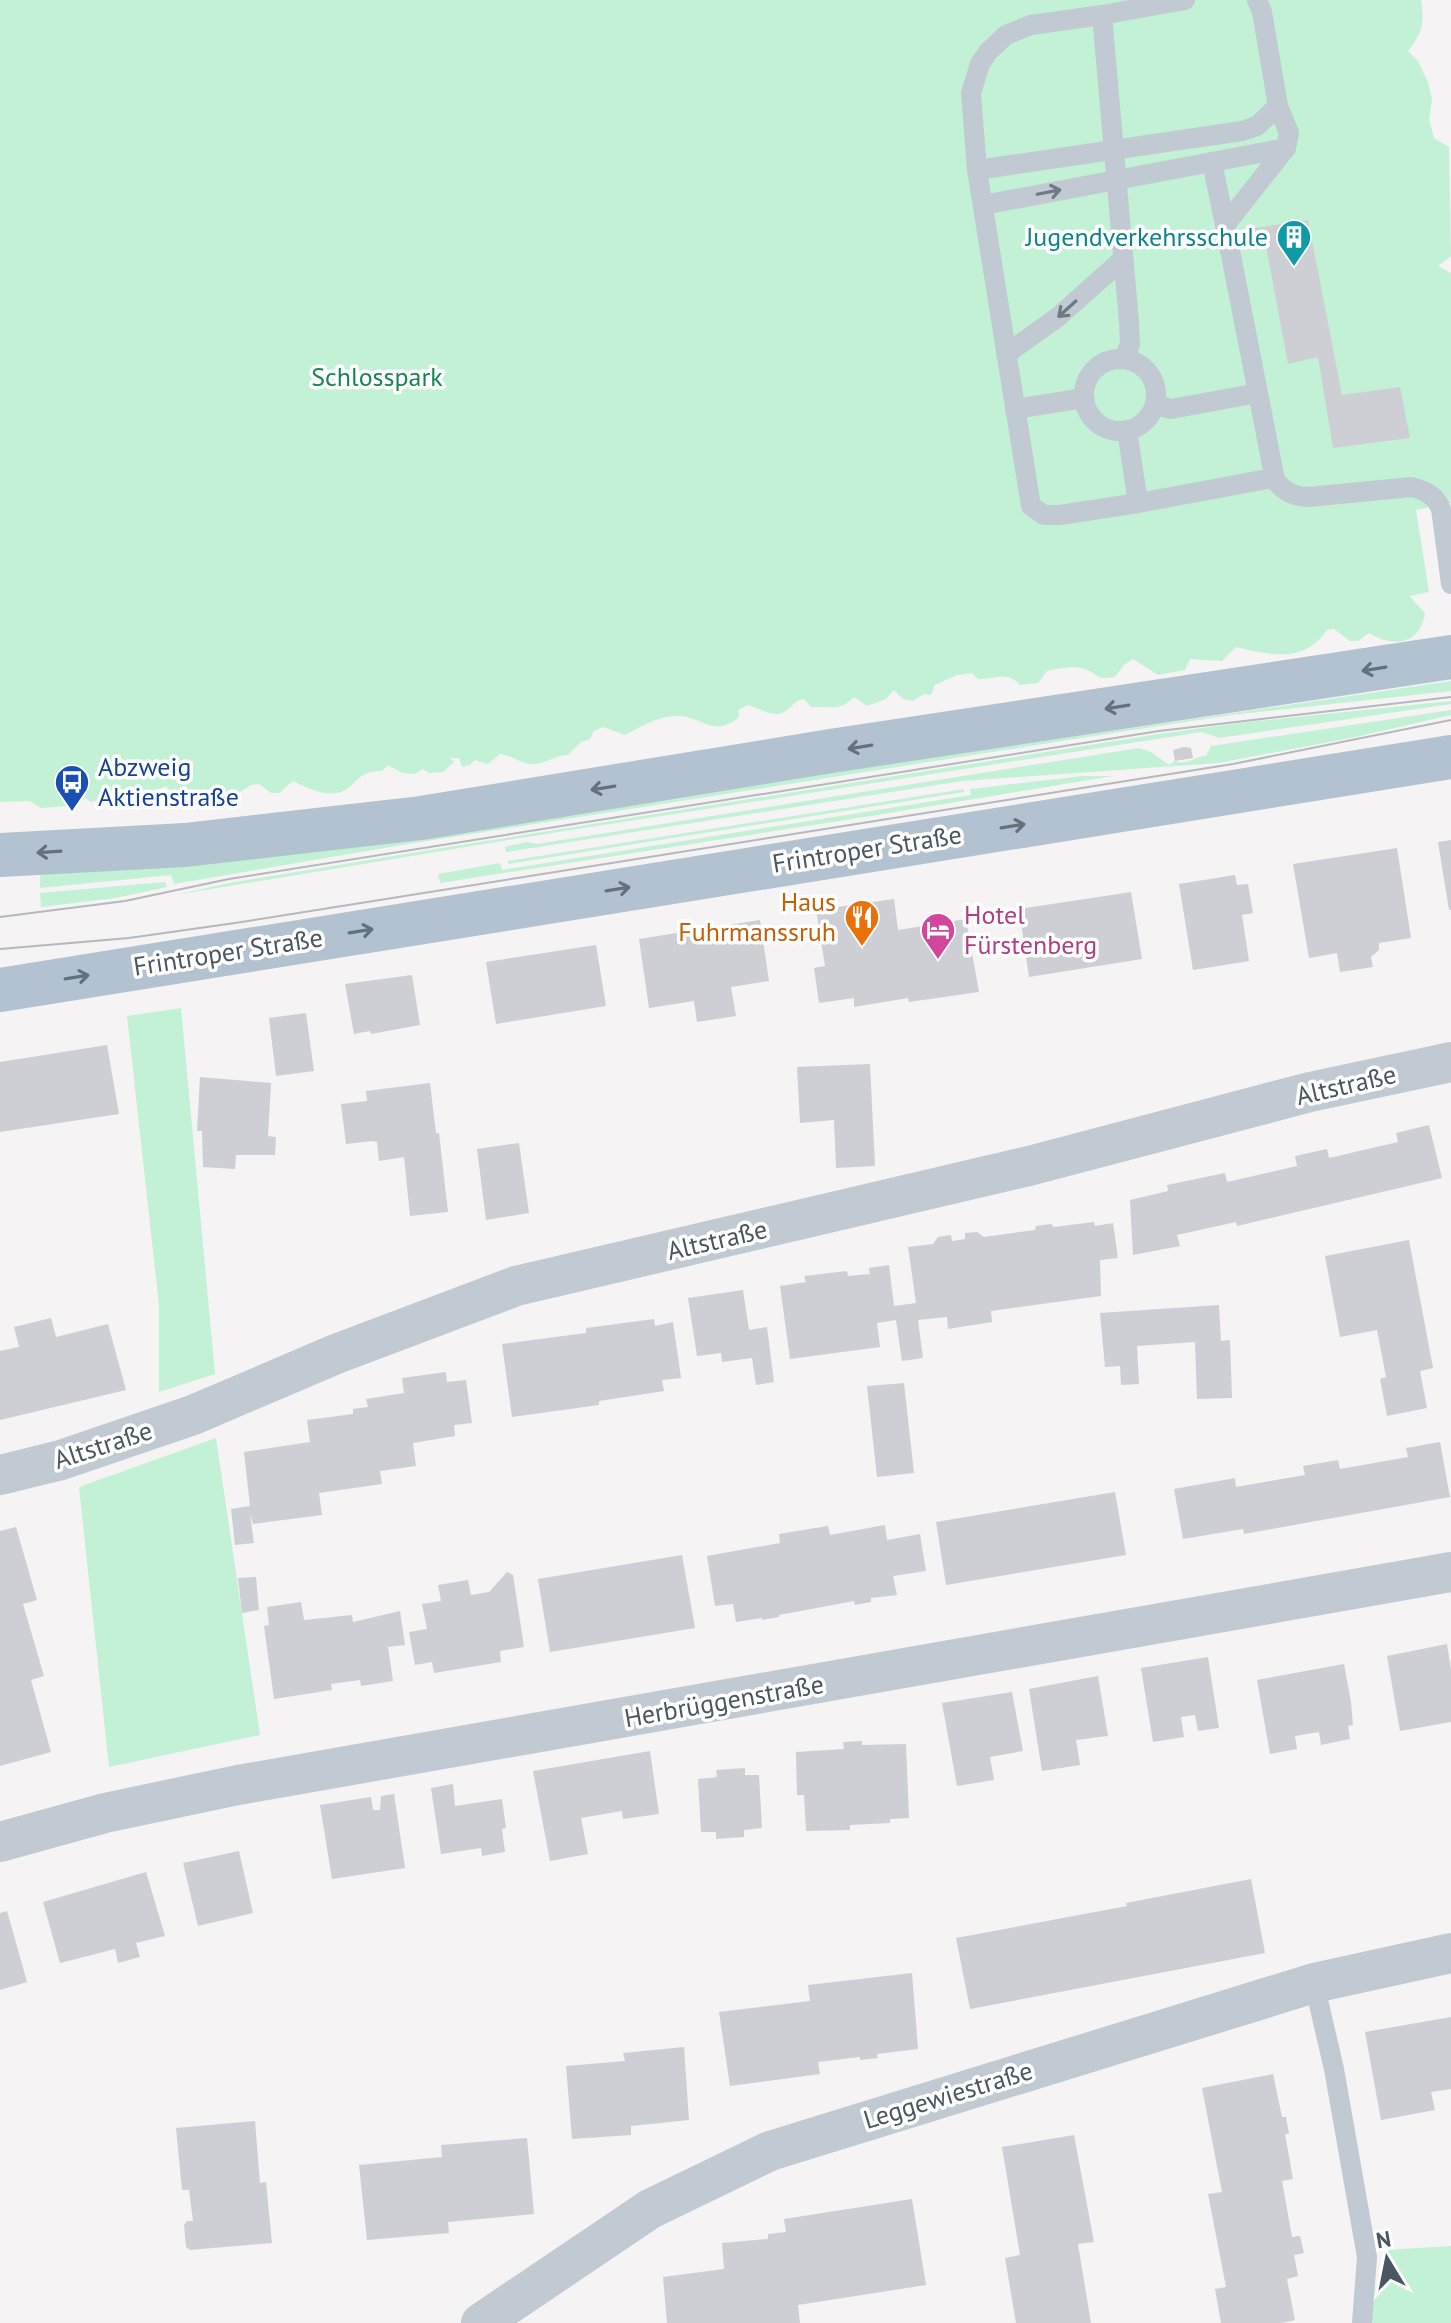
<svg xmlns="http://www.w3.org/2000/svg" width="1451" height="2323" viewBox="0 0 1451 2323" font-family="'PT Sans',sans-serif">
<rect width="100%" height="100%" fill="#f5f3f3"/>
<!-- green -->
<g fill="#c3f1d5">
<path d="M0,0H1421C1425,22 1422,34 1408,51L1418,61L1428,82L1432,100L1429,120L1434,138L1449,147L1451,256L1438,266L1451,273V503L1416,510L1429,592L1409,596L1425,613C1420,645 1394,648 1369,633L1358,641H1350L1334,629L1327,630C1304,664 1269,655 1236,647L1222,661L1190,659L1185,670L1158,675L1133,659L1124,665L1115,677C1095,680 1100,675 1085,669C1075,665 1057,669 1047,671L1038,683L1020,685C1008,671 995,679 978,679L972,673L957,675L935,685L931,695L924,694L913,701L903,699L894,690L886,699L867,706L854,697C840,712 829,706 811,707L804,699C792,701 791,710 782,713C772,717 758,708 748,705L738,710L739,717C712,740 700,713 673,716C654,718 641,727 625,735L603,727L594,731L590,739L581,742L568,755C556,755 548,762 537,764C522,766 513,755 500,754L488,764L475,760L470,765L462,767L459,758H450L454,762L443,772L429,773L423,769L415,774L402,773L388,765L382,771C343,769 360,815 293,781L279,793H271L259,784L251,785L232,797L207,790C195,802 188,794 174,795L166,786C148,792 135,812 115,795L91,802L77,792L68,806L41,808L30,801L0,802Z"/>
<path d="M1451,681V691L1231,715L1094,736L414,843L174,884L171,875L40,888V872L751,784Z"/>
<path d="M1451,701V704L1219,738L1202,732L514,839L175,895L229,883L436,849L1159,734L1239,723Z"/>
<path d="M1451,710V715L1356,737L1218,763L962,781L506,852L505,847L527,842L537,844L1139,748L1151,752L1169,765L1175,761C1188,766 1194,756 1206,756L1211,746Z"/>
<path d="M1083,776H1113L871,816L440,883L438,874L500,863L502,870L971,795L970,789Z"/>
<path d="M964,789V792L508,864V861Z"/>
<path d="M165,882L167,887L115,898L41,907L40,893Z"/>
<path d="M181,1008L215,1374L159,1392V1305L127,1016Z"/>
<path d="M216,1438L260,1735L109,1767L79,1487Z"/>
<path d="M1451,2246V2323H1366L1386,2250Z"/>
</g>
<!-- building -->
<g fill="#cdcfd5">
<path d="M1308,220L1342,395L1400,387L1410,438L1333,448L1318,357L1288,364L1265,240L1251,242L1249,229Z"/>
<path d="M1184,747L1191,748L1193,758L1175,761L1173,750Z"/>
<path d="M1451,840V910H1449L1438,842Z"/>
<path d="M1397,848L1411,938L1379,943V950L1371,957L1373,967L1340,972L1337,953L1309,958L1293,864Z"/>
<path d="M1235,875L1237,885L1248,884L1253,913L1242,915L1249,961L1193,970L1179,884Z"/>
<path d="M1131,892L1142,959L1029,977L1019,909Z"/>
<path d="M894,899L898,930L966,919L979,992L909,1002L908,998L854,1007V998L819,1003L814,968L825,966L816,910Z"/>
<path d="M760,920L769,981L731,987L736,1016L697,1022L694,1001L649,1008L639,939Z"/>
<path d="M596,945L606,1006L496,1024L486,962Z"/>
<path d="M412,975L420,1025L371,1034L370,1031L354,1034L345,984Z"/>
<path d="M306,1013L314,1071L276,1076L269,1018Z"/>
<path d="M107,1045L119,1114L0,1132V1062Z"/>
<path d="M870,1064L875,1166L836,1168L834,1120L800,1123L797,1067Z"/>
<path d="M200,1077L271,1083L268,1136L276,1137L275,1155H236L235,1169L203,1167L202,1131H197Z"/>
<path d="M430,1083L436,1133H439L448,1212L410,1216L404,1157L379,1161L377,1142L372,1141L346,1144L341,1104L367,1101L366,1091Z"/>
<path d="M1429,1125L1442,1178L1237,1226L1236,1222L1177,1235L1180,1246L1133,1255L1130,1200L1168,1191L1167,1185L1225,1173L1227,1182L1297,1166L1295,1156L1327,1149L1329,1158L1398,1142L1396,1133Z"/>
<path d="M519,1143L529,1213L486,1220L477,1149Z"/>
<path d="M1094,1222L1095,1226L1113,1223L1118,1258L1100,1260L1101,1296L991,1311L992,1322L948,1329L947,1317L918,1320L923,1358L902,1361L896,1320L877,1323L880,1347L790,1359L780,1286L806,1282L804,1276L847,1271L848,1276L870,1274L869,1268L889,1265L894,1306L916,1303L908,1247L933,1244L938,1237L951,1235L952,1241L965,1239V1233L977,1232L984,1237L1035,1230L1036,1226L1051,1224L1054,1227Z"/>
<path d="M1409,1240L1433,1368L1420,1371L1427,1408L1387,1416L1380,1379L1386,1377L1377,1330L1340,1337L1325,1256Z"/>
<path d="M743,1290L749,1330L767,1327L774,1382L756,1385L752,1358L722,1362L721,1353L697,1356L688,1298Z"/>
<path d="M1219,1305L1221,1341L1230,1340L1232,1398L1197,1399L1195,1342L1137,1346L1139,1384L1121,1385L1120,1366L1105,1367L1100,1313Z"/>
<path d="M51,1318L56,1337L108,1324L126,1390L0,1420V1351L19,1347L14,1327Z"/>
<path d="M654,1319L655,1326L673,1322L681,1378L662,1380L664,1391L599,1401V1405L512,1417L502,1344L586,1333V1328Z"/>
<path d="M446,1372L447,1382L466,1380L472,1423L454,1425L455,1436L413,1443L416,1466L380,1471L382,1484L319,1493L322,1515L253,1524L250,1514L254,1543L235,1545L231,1509L250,1506L244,1452L310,1442L307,1420L353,1414V1409L368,1407L366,1399L404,1393L402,1378Z"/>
<path d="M904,1383L914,1473L877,1477L867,1386Z"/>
<path d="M1440,1442L1450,1497L1244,1534L1243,1529L1183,1539L1174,1489L1235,1478L1236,1487L1305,1475L1303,1466L1338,1460L1340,1469L1408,1457L1406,1448Z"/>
<path d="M1115,1492L1126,1555L946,1585L936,1522Z"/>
<path d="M885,1525L887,1540L920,1534L926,1571L893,1576L897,1595L871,1598V1602L855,1605L854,1601L779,1615V1617L762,1620V1618L736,1622L733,1604L715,1606L707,1556L780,1543L779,1534L803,1530L828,1526L830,1535Z"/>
<path d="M16,1527L37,1600L23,1604L44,1676L31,1680L51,1752L0,1766V1531Z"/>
<path d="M682,1555L695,1628L550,1652L538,1579Z"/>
<path d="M507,1572L513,1575L524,1647L500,1651L501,1662L434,1673L432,1662L415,1665L409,1632L427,1629L422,1604L441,1601L438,1585L468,1580L471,1595L489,1592Z"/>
<path d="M256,1577L259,1610L242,1613L238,1578Z"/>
<path d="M301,1602L304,1620L352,1615L353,1622L400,1611L405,1645L388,1647L393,1681L361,1686L360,1680L331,1684L332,1690L274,1699L264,1626L269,1625L267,1607Z"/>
<path d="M1447,1644L1451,1670V1722L1400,1731L1387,1656Z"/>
<path d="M1208,1657L1219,1728L1198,1731L1195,1715L1181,1717L1184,1737L1153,1742L1141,1668Z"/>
<path d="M1344,1664L1351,1702L1353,1725L1348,1726L1350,1739L1321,1745L1319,1732L1295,1736L1297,1749L1270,1754L1257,1680Z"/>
<path d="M1098,1676L1108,1736L1076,1740L1080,1765L1042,1771L1029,1689Z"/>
<path d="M1012,1692L1023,1751L990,1757L994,1780L957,1786L942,1703Z"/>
<path d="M862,1741V1745L906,1744L909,1818L890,1819V1823L850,1825V1830L806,1831L804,1795H797L796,1752L844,1749L843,1742Z"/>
<path d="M650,1751L659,1814L623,1819L622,1811L581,1818L588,1854L550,1861L533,1771Z"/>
<path d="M745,1768V1775H759L762,1828L744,1830V1837L716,1839V1832H701L698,1779L717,1777L716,1770Z"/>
<path d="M453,1784L455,1806L502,1799L506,1828L502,1829L505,1852L482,1856L481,1848L441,1854L431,1788Z"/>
<path d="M394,1794L405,1868L332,1879L320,1805L371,1797L373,1810H380L381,1796Z"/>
<path d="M239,1851L253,1913L198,1926L183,1863Z"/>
<path d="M146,1872L165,1936L136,1943L140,1957L118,1963L115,1949L60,1963L43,1902Z"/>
<path d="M1251,1879L1265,1953L970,2009L956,1938L1127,1906L1126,1903Z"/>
<path d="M7,1911L27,1982L0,1990V1913Z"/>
<path d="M912,1973L918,2049L877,2054L878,2058L860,2060V2057L818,2062L820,2074L730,2086L719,2012L810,2001L808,1985Z"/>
<path d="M1451,2017V2089L1431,2092L1435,2110L1381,2120L1365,2032Z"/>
<path d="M684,2047L689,2120L631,2126V2135L572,2139L566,2066L625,2061L623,2053Z"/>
<path d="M1273,2074L1282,2117H1286L1289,2134H1285L1293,2179L1282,2181L1292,2237L1300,2236L1304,2253L1294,2255L1298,2276L1287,2279L1295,2320L1282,2323H1221L1215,2289L1226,2287L1208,2194L1222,2192L1202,2088Z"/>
<path d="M255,2121L260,2183L266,2182L272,2243L190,2250L186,2247L184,2225L187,2221H193L189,2190H182L176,2128Z"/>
<path d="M1074,2135L1094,2242L1078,2244L1091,2323H1016L1005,2258L1020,2255L1002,2147Z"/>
<path d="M527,2138L534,2214L448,2222L449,2233L367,2240L359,2165L442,2157L441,2145Z"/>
<path d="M912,2199L926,2285L798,2305L800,2323H667L663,2277L724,2269L722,2243L768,2239V2234L786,2232L784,2219Z"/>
</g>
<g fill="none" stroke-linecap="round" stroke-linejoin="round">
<!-- service -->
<g stroke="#c1cad2" stroke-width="20">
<path d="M1257,0L1262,12L1278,106"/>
<path d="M1102,15L1185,0"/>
<path d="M977,170L1242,131L1257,126L1278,106L1289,133L1286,148L1225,225L1258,393L1171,409L1155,405"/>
<path d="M983,205L1212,162"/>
<path d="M1225,225L1212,162L1286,148"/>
<path d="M1006,354L1058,317L1123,259"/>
<path d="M1124,359L1130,344L1129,322L1102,15L1031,25L1006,35L988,52L980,64L971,93L977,170L1031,506L1044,515H1060L1138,503L1273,478L1274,475L1258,393"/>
<circle cx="1120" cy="395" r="36"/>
<path d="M1015,409L1084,398"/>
<path d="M1127,430L1138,503"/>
<path d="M1273,478C1284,491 1291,496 1308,497L1412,487C1426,491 1435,495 1441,509L1451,584"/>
<path d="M1314,1983L1334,2069L1367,2257L1362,2323"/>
</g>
<!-- minor -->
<g stroke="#c1cad2" stroke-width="40">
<path d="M0,1475L61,1460L193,1415L336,1354L516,1286L1029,1166L1310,1092L1451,1062"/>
<path d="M0,1842L105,1813L238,1785L1451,1572"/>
<path d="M481,2323L650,2209L770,2151L1314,1983L1451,1953"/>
</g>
<!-- primary -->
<g stroke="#b3c2d1" stroke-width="44">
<path d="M0,855L185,845L421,818L831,751L1451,657"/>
<path d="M0,990L1451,757"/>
</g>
<!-- tram -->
<g stroke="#b5b8bd" stroke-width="2">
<path d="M0,917L125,901L229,879L1159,731L1451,697"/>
<path d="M0,949L129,938L235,923L1233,764L1451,720"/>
</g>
</g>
<!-- one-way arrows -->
<defs><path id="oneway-shaft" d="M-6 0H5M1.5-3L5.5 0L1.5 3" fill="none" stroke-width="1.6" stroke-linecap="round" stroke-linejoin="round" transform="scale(2)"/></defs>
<g stroke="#6e7983">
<use href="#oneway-shaft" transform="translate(1049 192) rotate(-11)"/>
<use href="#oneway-shaft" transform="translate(1067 309) rotate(138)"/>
</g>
<g stroke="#64717d">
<use href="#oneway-shaft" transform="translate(1374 669) rotate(171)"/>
<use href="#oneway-shaft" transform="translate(1117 707) rotate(171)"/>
<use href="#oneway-shaft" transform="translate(860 747) rotate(171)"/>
<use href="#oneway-shaft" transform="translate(603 788) rotate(171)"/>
<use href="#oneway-shaft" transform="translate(1013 826) rotate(-9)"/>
<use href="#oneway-shaft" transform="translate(49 852) rotate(176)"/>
<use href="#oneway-shaft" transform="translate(618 889) rotate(-9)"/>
<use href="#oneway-shaft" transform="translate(361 931) rotate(-9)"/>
<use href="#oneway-shaft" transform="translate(77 977) rotate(-9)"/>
</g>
<!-- icons -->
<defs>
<g id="building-pin" transform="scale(1.8)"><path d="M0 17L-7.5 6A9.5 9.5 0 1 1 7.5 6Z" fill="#0f9aa8" stroke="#fff"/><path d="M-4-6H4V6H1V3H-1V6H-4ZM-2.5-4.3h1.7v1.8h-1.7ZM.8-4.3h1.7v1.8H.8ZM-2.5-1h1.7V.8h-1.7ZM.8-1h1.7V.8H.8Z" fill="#fff"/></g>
<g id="bus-pin" transform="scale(1.8)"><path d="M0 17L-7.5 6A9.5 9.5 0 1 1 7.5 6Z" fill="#1a4fb4" stroke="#fff"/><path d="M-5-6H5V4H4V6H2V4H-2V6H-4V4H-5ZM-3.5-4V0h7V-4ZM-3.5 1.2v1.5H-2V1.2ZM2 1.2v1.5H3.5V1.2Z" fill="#fff"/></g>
<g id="restaurant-pin" transform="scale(1.8)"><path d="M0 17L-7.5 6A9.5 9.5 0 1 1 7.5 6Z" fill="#e8710a" stroke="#fff"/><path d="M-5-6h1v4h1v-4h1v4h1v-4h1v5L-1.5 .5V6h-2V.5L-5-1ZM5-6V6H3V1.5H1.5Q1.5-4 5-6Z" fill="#fff"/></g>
<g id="hotel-pin" transform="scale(1.8)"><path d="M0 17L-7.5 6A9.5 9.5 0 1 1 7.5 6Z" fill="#d1479c" stroke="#fff"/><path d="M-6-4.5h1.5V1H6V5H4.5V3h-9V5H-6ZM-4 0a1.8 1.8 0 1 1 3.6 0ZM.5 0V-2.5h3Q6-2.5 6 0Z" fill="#fff"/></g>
</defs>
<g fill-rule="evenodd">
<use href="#building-pin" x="1294" y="237"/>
<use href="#bus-pin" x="72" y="782"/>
<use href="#restaurant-pin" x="862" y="917"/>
<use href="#hotel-pin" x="938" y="930"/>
</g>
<g text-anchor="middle" stroke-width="7" stroke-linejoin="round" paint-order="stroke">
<!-- culture labels -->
<g font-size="26" fill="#0d838f" stroke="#fff" text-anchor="end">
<text x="1268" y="246">Jugendverkehrsschule</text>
</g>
<!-- park labels -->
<g font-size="26" fill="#17864f" stroke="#fff">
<text x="377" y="386">Schlosspark</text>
</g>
<!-- transit labels -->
<g font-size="26" fill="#164399" stroke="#fff" text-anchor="start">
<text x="98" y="776">Abzweig<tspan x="98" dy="30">Aktienstraße</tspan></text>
</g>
<!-- street labels -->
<g font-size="26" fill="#4a5661" stroke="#fff">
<text transform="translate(867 849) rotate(-9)" y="9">Frintroper Straße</text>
<text transform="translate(228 952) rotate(-9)" y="9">Frintroper Straße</text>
<text transform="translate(1346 1085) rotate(-13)" y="9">Altstraße</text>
<text transform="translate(717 1240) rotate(-13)" y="9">Altstraße</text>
<text transform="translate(103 1445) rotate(-18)" y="9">Altstraße</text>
<text transform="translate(724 1701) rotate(-10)" y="9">Herbrüggenstraße</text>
<text transform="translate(948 2095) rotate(-17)" y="9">Leggewiestraße</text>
</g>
<!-- food labels -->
<g font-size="26" fill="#c56008" stroke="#fff" text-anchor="end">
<text x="836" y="911">Haus<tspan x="836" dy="30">Fuhrmanssruh</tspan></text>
</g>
<!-- hotel labels -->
<g font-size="26" fill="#b23c85" stroke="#fff" text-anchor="start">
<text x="964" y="924">Hotel<tspan x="964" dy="30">Fürstenberg</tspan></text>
</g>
</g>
<!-- north arrow -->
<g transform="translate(1387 2259) rotate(350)" stroke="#ffffff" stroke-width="6" paint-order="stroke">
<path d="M0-6L14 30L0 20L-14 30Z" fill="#4a5661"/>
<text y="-12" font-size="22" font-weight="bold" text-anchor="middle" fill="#4a5661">N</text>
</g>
</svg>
